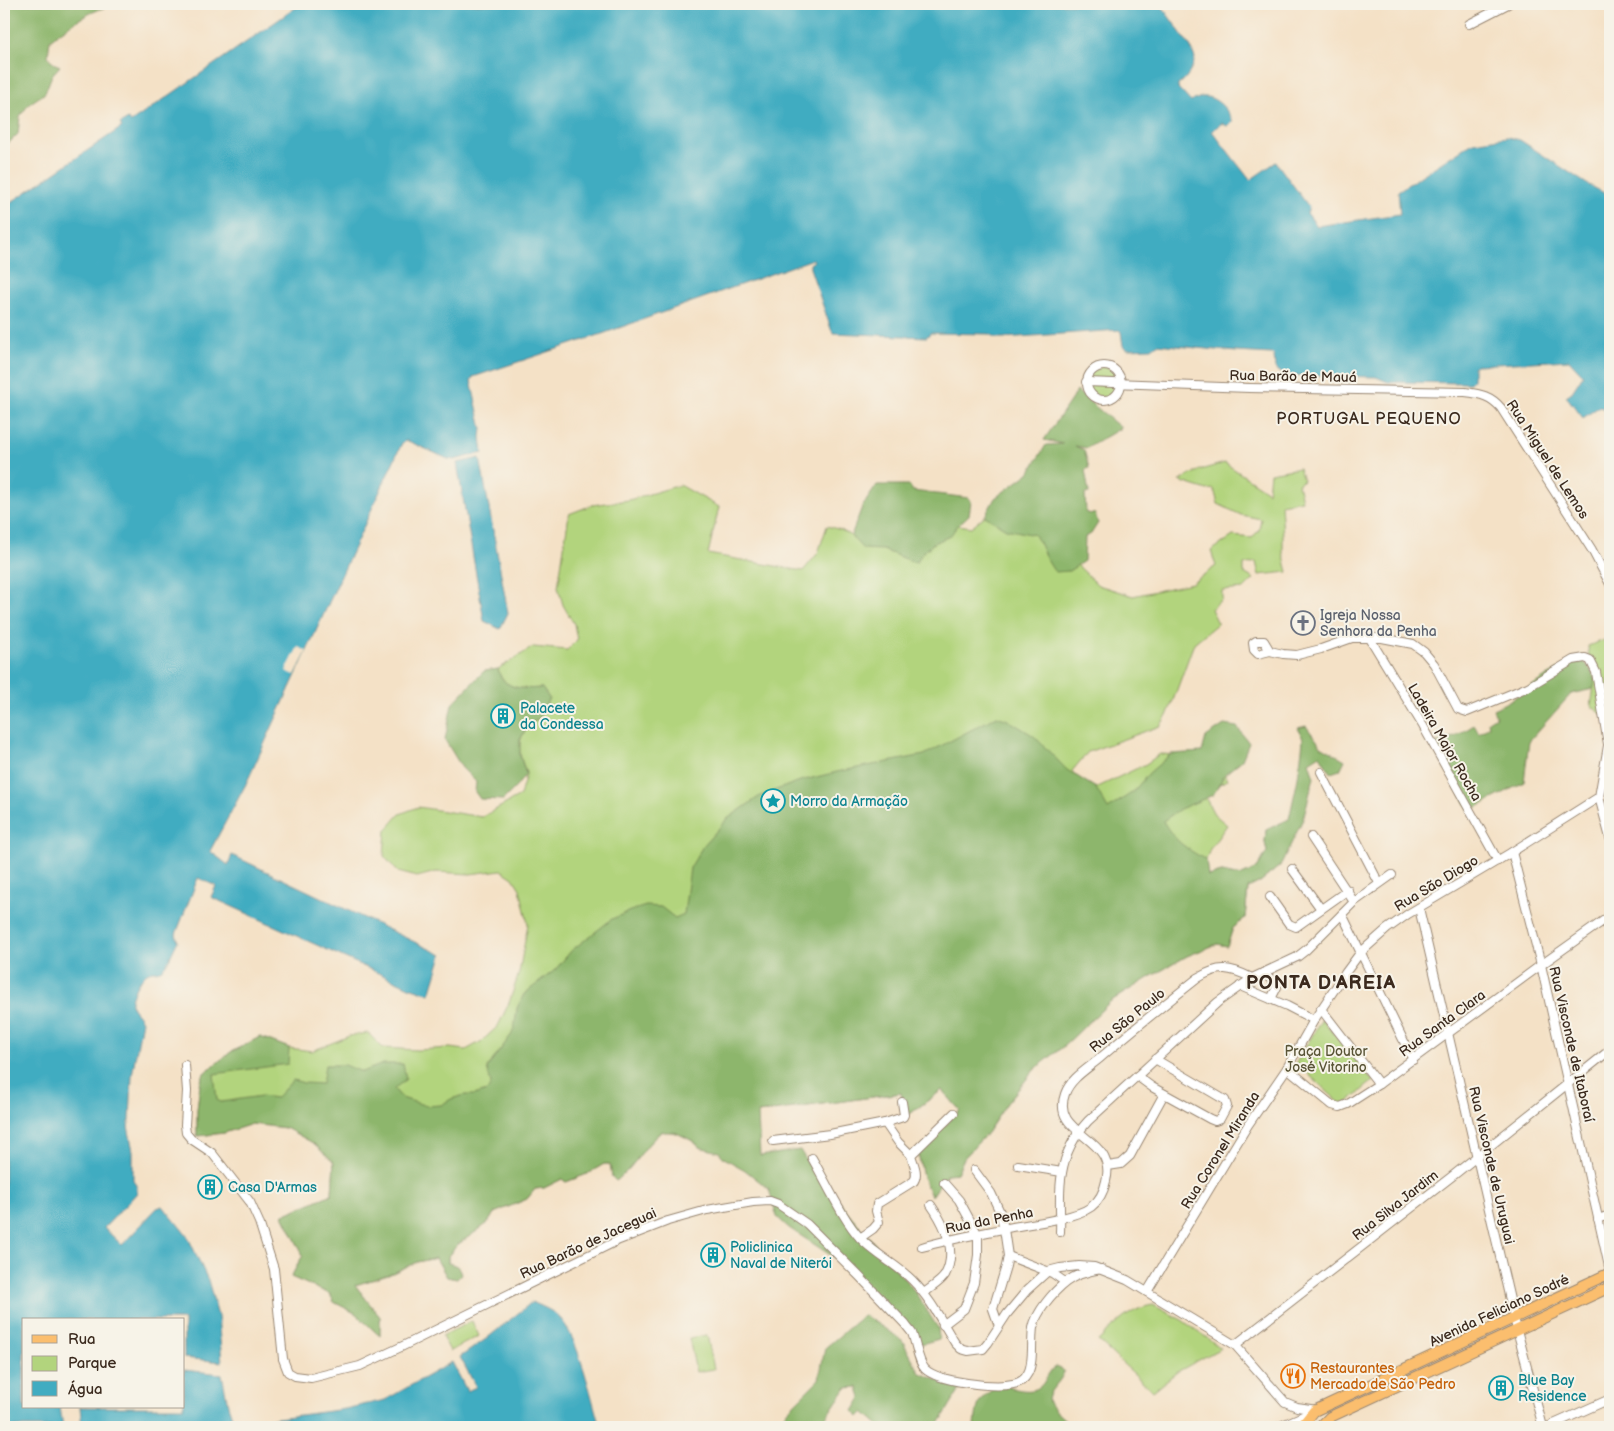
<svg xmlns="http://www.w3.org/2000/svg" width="1614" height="1431" viewBox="0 0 1614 1431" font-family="'Balsamiq Sans',sans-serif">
<rect width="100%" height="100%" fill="#f7f3e8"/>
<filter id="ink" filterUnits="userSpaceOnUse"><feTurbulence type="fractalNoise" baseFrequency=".02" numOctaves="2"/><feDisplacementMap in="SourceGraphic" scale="10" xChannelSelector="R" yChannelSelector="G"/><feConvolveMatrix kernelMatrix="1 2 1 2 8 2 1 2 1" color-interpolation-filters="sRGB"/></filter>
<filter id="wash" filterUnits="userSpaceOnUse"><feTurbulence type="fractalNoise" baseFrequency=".0096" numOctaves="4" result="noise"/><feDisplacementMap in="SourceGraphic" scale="20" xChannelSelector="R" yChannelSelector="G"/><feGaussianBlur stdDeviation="1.12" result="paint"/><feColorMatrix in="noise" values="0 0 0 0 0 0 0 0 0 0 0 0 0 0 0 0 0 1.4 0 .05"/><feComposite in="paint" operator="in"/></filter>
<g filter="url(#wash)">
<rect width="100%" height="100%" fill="#f4e1c6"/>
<!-- green -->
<g fill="#b2d47d" stroke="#767f4e">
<path d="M1101,367C1111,367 1117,371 1119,381H1088L1091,373Z"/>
<path d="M1088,384H1119L1116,393L1107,398C1097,398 1089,394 1088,384Z"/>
<path d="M1225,463L1268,492L1270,473L1299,468L1303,480L1298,484L1302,500L1281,504L1283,536V553L1288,572L1259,575L1256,562L1244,565V573L1254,579L1244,589L1222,591V599L1211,609L1218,623L1194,643L1171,706L1167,716L1160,726L1088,752L1072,771L1081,780L1096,788L1146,764L1160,754L1182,755L1203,752L1221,765L1227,780L1203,793L1214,814L1227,825L1210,849L1203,868L1208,876L1222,872L1240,876L1257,868L1267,852L1265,842L1266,830L1281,865L1260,882L1248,888L1245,918L1233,928L1227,946L1217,944L1187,956L1148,978L1111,1001L1065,1045L1034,1070L1007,1103L987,1133L964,1158L957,1173L947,1174L931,1196L923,1177L918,1153L960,1110L942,1090L907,1116L901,1093L758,1113L746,1142L713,1149L699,1147C690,1137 674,1131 662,1131C643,1146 634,1167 616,1181L612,1177L610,1164H604L587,1174L566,1182L562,1179L544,1188L535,1189L527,1199L494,1213L488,1223L457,1245L448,1256V1263C455,1265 460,1266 461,1275L457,1279L447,1277L436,1258L417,1262L388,1275L355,1285L380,1317V1336L355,1313L334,1302L330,1294L291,1277L303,1255L283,1215L332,1194L334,1162L313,1143L286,1128L252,1124L224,1133L197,1136V1110L200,1084L204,1073L231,1052L260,1037L289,1048L312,1051L349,1036L368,1033L383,1048L417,1050L450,1048L466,1050L482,1041L498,1026L509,1003L519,973L528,924L520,889L513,878L501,870L470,874L436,872L417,877L398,872L384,856L386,830L400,814L418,807L482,817L520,796C521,791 526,776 526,773C525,768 522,763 521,758C516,738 525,729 540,717L542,688C530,689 511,690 503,680C500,677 499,672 498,669L533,647L567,650L577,640L574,624L563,605L558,587L569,514L592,505L629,500L680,485L719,507L708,554L803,571L818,553L827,526L841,530L851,536L940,522L971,527L1001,503L1071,559L1098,585L1133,596L1192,583L1216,566L1211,551L1233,536L1252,538L1259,530L1261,519L1241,515L1218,504L1214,489L1207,490L1179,481L1200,470Z"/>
<path d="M1610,638V710L1606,717L1591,706L1597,665L1589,658L1588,646Z"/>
<path d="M1322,1019L1373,1081L1343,1106L1296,1063Z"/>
<path d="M1153,1305L1182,1320L1221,1348L1177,1372L1153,1391L1098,1341C1116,1325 1128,1309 1153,1305Z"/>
<path d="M472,1321L479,1336L450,1351L442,1336Z"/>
<path d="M707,1335L714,1369L696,1372L689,1338Z"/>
</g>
<!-- forest -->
<g fill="#8db66c" stroke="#647045">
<path d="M4,4H119C91,9 72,23 50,40L48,56L53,63L60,66L52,75L45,93L29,104L20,116L18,134L11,141L4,144Z"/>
<path d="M1077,391L1121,428L1087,448L1075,446L1084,450L1089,468L1085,470L1089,493L1085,494L1086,513L1095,514L1098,523L1091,534L1085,537L1084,561L1069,571L1055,572C1046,561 1042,547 1035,535L1006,529L985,516L995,498L1029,473L1046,445L1063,444L1044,440Z"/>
<path d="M877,485H909L913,491L969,498L971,501L969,515L958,525L950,536L934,543L923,552L916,563L883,550L863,549L851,536L862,507Z"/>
<path d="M1583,661C1591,669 1598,679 1593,689L1571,694L1529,741L1524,782L1470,811L1434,745L1458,735L1474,725L1479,733L1489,726L1488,721L1496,716L1493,709C1524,696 1550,667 1583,661Z"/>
<path d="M498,669C499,672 500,677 503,680C512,690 530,689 542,688L549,698L540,717L527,727L520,740V756L526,774L516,787L503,800L480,799L475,792L476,782L462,768L445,740L452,704L484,671Z"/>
<path d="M997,716L1008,720L1034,736L1067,770L1096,788L1108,809L1133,792L1149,773L1171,754L1202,752L1206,737L1224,725L1237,727L1249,743L1242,760L1225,774L1213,795L1180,809L1163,821C1175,842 1186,848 1206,860L1208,876L1222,872L1240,876L1257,868L1267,852L1265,842L1266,830L1289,819L1297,783L1302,750L1303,739L1298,728L1306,726L1321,746L1345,760L1340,770L1331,773L1320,755L1309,762L1314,777L1303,819L1281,865L1260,882L1248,888L1245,918L1233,928L1227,946L1217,944L1187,956L1148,978L1111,1001L1065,1045L1034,1070L1007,1103L987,1133L964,1158L957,1173L947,1174L931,1196L923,1177L918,1153L960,1110L942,1090L907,1116L901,1093L758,1113L760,1156L800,1150L812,1170L913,1289L938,1328L939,1339L921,1344L852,1269L789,1228L777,1217L769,1189L745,1170L724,1158L719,1152L699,1147L695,1142L675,1132H664L662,1131C643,1146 635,1167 616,1181L612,1177L610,1164H604L587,1174L566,1182L562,1179L544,1188L535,1189L527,1199L494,1213L488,1223L457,1245L448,1256V1263C455,1265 460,1266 461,1275L457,1279L447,1277L436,1258L417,1262L388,1275L355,1285L380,1317V1336L355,1313L334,1302L330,1294L291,1277L303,1255L283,1215L332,1194L334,1162L313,1143L286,1128L252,1124L224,1133L197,1136V1110L200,1084L204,1073L231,1052L260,1037L289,1048L288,1064L214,1074L217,1100L221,1102L261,1096L276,1098L293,1080L304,1083L322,1084L325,1065H345L362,1072L383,1064H403L406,1079L394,1089L402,1098L427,1106L441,1105L451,1099L464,1095H474L487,1091L491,1084L487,1068L512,1034L515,1024L517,1008L524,994L555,970L572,950L612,919L630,911L646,906L661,907L675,918L684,914L690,868L703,846L727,819L760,796L800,781L837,772L924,755Z"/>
<path d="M864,1315L902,1340L920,1373L960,1389L937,1427H881L864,1412L859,1417L853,1411L861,1398L858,1387L846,1388L819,1427H771L819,1379L825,1348Z"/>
<path d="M1056,1366L1061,1368L1064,1372C1060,1383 1053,1386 1049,1395C1044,1407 1066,1417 1071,1427H975C977,1403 978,1398 1000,1385C1014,1388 1035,1397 1044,1382C1048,1375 1050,1370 1056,1366Z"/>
</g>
<!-- water -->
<g fill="#41acc1" stroke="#3e6b70">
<path d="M301,4H1160L1190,46L1195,58C1193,68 1187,79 1178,85V88L1191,102C1194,100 1198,98 1202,97C1216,95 1229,111 1233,122L1227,126L1222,123L1212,131L1250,180L1276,162L1309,207L1307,213L1317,226L1400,214L1398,191L1473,142L1507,137L1520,140L1587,184L1610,196V416L1600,406L1583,418L1566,396L1572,392L1583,375L1569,360L1476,365L1473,367V380L1470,383L1388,382L1376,377L1287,375L1280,372L1275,368L1274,355L1272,354L1237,352L1157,344L1152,348L1128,349L1123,346L1121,332L1119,330L1003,338H997L990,334L930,333L927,337L833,333L831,329L810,268V264L814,261L813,259L602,334L473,377L471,381L482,429L481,437L483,453L454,460L448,459L408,441H405L402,443L246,784L210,851L228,865L232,855L442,955L430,994L409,987L211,897L216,886L198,878L176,934L178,941C174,947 168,965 162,969C158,972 151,970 147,973C141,977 129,997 131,1004C133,1011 140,1015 142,1021L132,1075L130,1120L128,1126L133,1151V1180L137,1185V1193L104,1228L122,1245L157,1208L163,1206L188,1237L208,1280L218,1316L222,1362L184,1358V1320H24V1407H60L63,1427H4V207L122,127L120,124L128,119L131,122Z"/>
<path d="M480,458L508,613L500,629L484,621L457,463Z"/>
<path d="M532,1302C541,1306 552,1310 559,1317C578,1335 592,1401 600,1427H256L255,1421L345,1409L385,1400L452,1362L467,1391L476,1387L460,1357L486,1339Z"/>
<path d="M184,1370L222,1374L228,1405L233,1420L239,1423H244L245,1427H82L80,1407H184Z"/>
</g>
<!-- pier -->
<path fill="#f4e1c6" d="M298,647L307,651L295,675L286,671Z"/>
</g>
<g filter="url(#ink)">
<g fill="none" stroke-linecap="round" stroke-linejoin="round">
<!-- minor casing -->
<g stroke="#988672" stroke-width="10">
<g id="minor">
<path d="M1469,24L1508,4"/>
<circle cx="1104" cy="383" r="17"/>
<path d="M1086,382L1249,388L1465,392C1481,394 1491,396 1501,408L1592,550L1610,584"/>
<path d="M1369,637L1423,726L1498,861"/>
<path d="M1270,651L1258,654L1254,650L1253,643L1256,641H1264L1270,651L1283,654L1297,655L1321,649L1352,638H1382L1413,644L1424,652L1434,664L1458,709L1467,712L1528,687L1573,660L1585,658L1590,660L1596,672L1608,744"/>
<path d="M1609,740L1599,797L1610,838"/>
<path d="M1321,772L1379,883"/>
<path d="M1311,837L1354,902"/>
<path d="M1512,852L1541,965L1610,1271"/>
<path d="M1292,869L1321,909"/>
<path d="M1270,897L1289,924L1296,927L1348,890"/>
<path d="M1419,908L1517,1330L1543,1427"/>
<path d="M1342,914L1413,1060"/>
<path d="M1263,973L1276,983L1277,987L1271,999"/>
<path d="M1240,986L1287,1006L1314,1020"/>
<path d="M1321,1009L1379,1084"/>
<path d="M185,1065L187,1091L185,1125L186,1133L191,1139L212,1153L250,1202L259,1222L274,1269L283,1359L288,1372L295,1376L311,1378L360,1366L403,1346L619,1240L668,1221L707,1210L753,1202L770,1201L778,1204L807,1224L859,1276L905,1324C907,1327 910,1330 912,1333C916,1343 918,1362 925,1369C938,1382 995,1388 1013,1384C1020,1383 1025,1379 1028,1373C1034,1362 1031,1341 1033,1328C1036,1312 1053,1292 1066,1282C1076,1274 1089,1271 1101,1269"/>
<path d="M1287,1068L1332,1105L1340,1107L1348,1104L1379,1084L1541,965L1610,916"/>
<path d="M1137,1076L1152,1087L1210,1119L1215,1121L1220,1119L1227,1106L1225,1100L1155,1059"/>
<path d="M885,1123L903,1117L904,1115L902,1102"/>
<path d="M773,1141L830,1134L885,1123L898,1142L911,1155"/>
<path d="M812,1158C826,1182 843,1220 861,1239C876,1255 897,1265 912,1280C930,1298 942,1322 955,1343L961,1349L968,1351L983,1349L988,1343L1007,1314L1027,1290L1048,1271L1060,1268L1079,1266L1094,1267L1127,1280L1235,1345L1285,1402L1297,1407L1317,1410"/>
<path d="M1018,1165L1062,1172"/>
<path d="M1108,1166L1121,1164L1130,1156L1164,1094"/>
<path d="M974,1170L991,1193L1000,1212L1004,1229L1008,1256L1006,1266L993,1309L999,1326"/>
<path d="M1598,1219L1610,1215"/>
<path d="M1060,1232C1061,1212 1058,1192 1062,1173C1065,1154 1075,1135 1088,1121L1218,1002L1252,978L1297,957L1306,950L1354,902L1392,875"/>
<path d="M860,1238L873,1229L879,1222L876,1211L877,1204L914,1181C919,1173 913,1163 911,1155L954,1113"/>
<path d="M922,1247C950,1239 979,1234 1007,1228C1028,1224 1074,1219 1091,1207C1099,1201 1104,1191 1106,1181C1118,1136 1050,1136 1065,1094C1070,1079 1087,1069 1099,1059C1131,1031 1165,1004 1198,978C1219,965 1230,967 1252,978"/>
<path d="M1008,1256L1052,1273L1065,1282"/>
<path d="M1147,1292L1248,1125L1287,1068L1314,1020L1346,972L1360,953L1387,929L1408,914L1512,852L1599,797"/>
<path d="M924,1293C930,1288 941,1282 945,1275C958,1251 945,1225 931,1205"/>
<path d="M943,1325L964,1309L974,1283L978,1255V1235L959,1200L944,1183"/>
<path d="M1235,1345L1455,1174L1610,1050"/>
<path d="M1278,1427L1312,1412"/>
<path d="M1547,1427L1610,1399"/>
</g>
</g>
<!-- major casing -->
<g stroke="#988672" stroke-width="12">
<g id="major">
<path d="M1301,1427L1314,1411L1610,1273"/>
<path d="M1320,1427L1330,1417L1610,1287"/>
</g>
</g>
<!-- minor -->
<use href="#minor" stroke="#fff" stroke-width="8"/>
<!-- major -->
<use href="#major" stroke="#fbbe6e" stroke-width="10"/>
</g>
</g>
<!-- icons -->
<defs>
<g id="church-ring" transform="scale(1.25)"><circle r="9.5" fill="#f7f3e8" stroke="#6b7280" stroke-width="1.5"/><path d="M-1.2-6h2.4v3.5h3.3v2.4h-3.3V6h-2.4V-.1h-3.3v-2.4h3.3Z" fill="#6b7280"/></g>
<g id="building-ring" transform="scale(1.25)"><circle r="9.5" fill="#f7f3e8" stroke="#0f9aa8" stroke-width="1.5"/><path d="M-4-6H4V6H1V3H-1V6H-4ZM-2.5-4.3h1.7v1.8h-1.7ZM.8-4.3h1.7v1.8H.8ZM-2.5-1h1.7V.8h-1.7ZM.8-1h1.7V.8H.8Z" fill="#0f9aa8"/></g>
<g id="sight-ring" transform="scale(1.25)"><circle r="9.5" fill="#f7f3e8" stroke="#0f9aa8" stroke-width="1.5"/><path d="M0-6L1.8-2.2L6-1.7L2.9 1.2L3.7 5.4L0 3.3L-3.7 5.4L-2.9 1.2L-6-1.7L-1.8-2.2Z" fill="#0f9aa8"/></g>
<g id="restaurant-ring" transform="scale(1.25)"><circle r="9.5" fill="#f7f3e8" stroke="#e8710a" stroke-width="1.5"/><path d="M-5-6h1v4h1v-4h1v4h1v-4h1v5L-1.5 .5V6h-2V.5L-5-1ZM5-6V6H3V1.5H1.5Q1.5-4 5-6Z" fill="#e8710a"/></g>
</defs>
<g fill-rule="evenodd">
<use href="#church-ring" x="1303" y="623"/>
<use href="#building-ring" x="503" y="716"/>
<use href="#sight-ring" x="773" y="801"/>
<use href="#building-ring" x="210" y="1187"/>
<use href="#building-ring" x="713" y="1255"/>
<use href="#restaurant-ring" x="1293" y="1376"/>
<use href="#building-ring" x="1501" y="1388"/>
</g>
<g text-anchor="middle" stroke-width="4" stroke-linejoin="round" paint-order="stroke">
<!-- street labels -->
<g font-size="14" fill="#3b2a1e" stroke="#f7f3e8">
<text transform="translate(1293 376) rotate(1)" y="5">Rua Barão de Mauá</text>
<text transform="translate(1548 459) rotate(57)" y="5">Rua Miguel de Lemos</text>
<text transform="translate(1445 742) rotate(60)" y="5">Ladeira Major Rocha</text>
<text transform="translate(1436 883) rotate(-31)" y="5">Rua São Diogo</text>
<text transform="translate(1127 1020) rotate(-39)" y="5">Rua São Paulo</text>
<text transform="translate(1442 1023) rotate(-36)" y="5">Rua Santa Clara</text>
<text transform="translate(1572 1044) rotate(77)" y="5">Rua Visconde de Itaboraí</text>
<text transform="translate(1220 1150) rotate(-58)" y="5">Rua Coronel Miranda</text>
<text transform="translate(1492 1165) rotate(77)" y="5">Rua Visconde de Uruguai</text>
<text transform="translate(1395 1205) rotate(-38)" y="5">Rua Silva Jardim</text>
<text transform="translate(989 1220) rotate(-11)" y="5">Rua da Penha</text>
<text transform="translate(588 1243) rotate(-25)" y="5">Rua Barão de Jaceguai</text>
<text transform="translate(1499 1310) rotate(-25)" y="5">Avenida Feliciano Sodré</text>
</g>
<!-- worship labels -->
<g font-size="14" fill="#5b616d" stroke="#f7f3e8" text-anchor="start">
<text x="1320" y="620">Igreja Nossa<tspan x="1320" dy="16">Senhora da Penha</tspan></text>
</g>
<!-- culture labels -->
<g font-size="14" fill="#0d838f" stroke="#f7f3e8" text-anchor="start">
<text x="520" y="713">Palacete<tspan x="520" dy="16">da Condessa</tspan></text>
<text x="790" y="806">Morro da Armação</text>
<text x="228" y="1192">Casa D'Armas</text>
<text x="730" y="1252">Policlinica<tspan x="730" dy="16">Naval de Niterói</tspan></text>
<text x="1518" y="1385">Blue Bay<tspan x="1518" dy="16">Residence</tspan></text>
</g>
<!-- park labels -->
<g font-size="14" fill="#595436" stroke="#f7f3e8">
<text x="1326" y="1056">Praça Doutor<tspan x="1326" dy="16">José Vitorino</tspan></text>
</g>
<!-- food labels -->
<g font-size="14" fill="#c56008" stroke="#f7f3e8" text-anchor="start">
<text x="1310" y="1373">Restaurantes<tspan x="1310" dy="16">Mercado de São Pedro</tspan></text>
</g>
<!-- quarter labels -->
<g font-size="16" letter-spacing="1" fill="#3b2a1e" stroke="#f7f3e8">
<text x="1369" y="424">PORTUGAL PEQUENO</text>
</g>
<!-- district labels -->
<g font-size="19" font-weight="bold" letter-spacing="1" fill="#3b2a1e" stroke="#f7f3e8">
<text x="1321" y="989">PONTA D'AREIA</text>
</g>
</g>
<!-- margin -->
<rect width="1614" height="1431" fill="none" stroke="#f7f3e8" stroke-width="20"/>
<!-- legend -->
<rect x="22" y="1318" width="162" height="90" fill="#f7f3e8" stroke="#aca397"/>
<rect x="32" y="1335" width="25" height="8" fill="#fbbe6e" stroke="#aca397"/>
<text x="68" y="1344" font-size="15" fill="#3b2a1e">Rua</text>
<rect x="32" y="1356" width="25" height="15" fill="#b2d47d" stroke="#aca397"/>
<text x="68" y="1368" font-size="15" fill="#3b2a1e">Parque</text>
<rect x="32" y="1381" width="25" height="15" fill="#41acc1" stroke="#aca397"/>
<text x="68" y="1394" font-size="15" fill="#3b2a1e">Água</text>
</svg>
